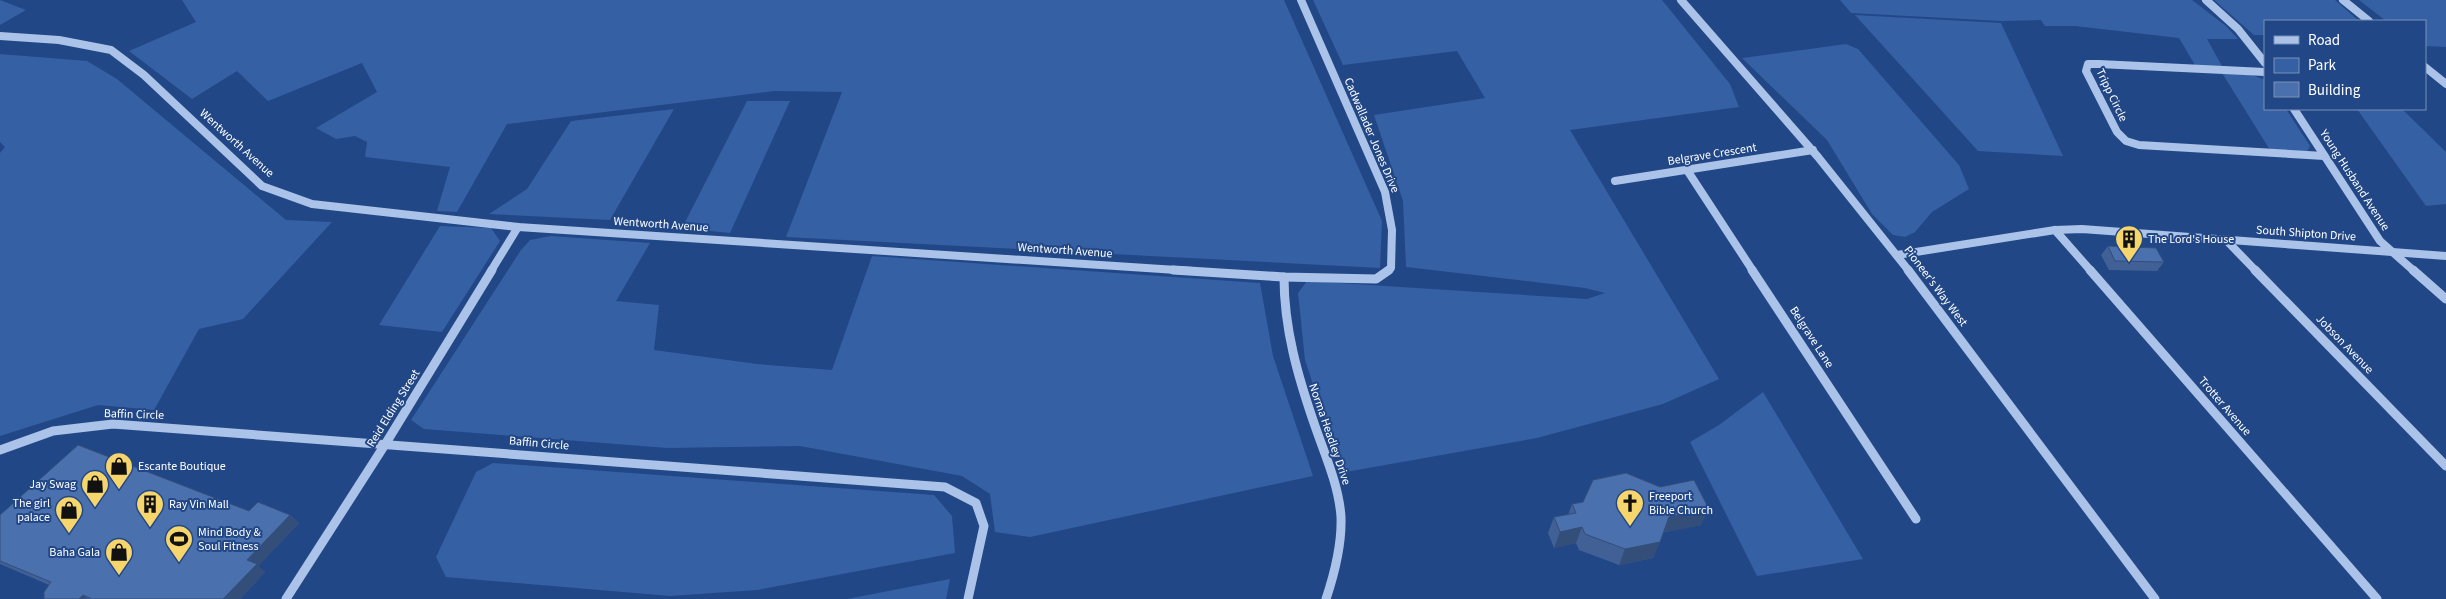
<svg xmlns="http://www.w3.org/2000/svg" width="2446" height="599" viewBox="0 0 2446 599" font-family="'Source Sans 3',sans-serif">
<rect width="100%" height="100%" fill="#214786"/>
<!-- green -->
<g fill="#3560a3">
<path d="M0,0L26,10L0,25Z"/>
<path d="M182,0H1284L1382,221L1380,268L786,237L842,92L775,91L507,124L457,212L437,211L450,167L365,157L367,142L355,136L336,139L316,128L377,92L362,63L268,101L237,71L192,99L129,51L196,22Z"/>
<path d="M1313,0H1662L1730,84L1739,107L1570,130L1719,379L1663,404L1537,438L1346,472L1325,421L1305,360L1298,293L1307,281L1587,299L1605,293L1585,288L1406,267L1403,201L1374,115L1485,98L1457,51L1343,65Z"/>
<path d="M1840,0H2192L2226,26L2238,39H2207L2223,68L2195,65L2179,38L2075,26H2045L2041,20L2002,21L1851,13Z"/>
<path d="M2214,0H2335L2359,21H2265V35H2254Z"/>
<path d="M2359,0H2446V47L2425,46V21H2386Z"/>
<path d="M1855,15L2001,23L2063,156L1978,151Z"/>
<path d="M1846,44L1858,49L1959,165L1969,189L1932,212L1915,232L1905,237L1893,235L1872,214L1827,140L1742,58Z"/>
<path d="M0,54L87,61L117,79L286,220L332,222L243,319L199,329L154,410L98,405L0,436V153L5,147L0,142Z"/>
<path d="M2222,73L2252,75L2265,80V109H2286L2310,146L2307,152L2270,150Z"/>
<path d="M747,101H790L730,233L682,228Z"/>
<path d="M674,109L610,220L489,214L527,189L571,121Z"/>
<path d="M2357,109H2402L2446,152V204L2426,206Z"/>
<path d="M440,226L491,228L500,241L442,332L379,325Z"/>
<path d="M551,236L650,243L616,301L659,305L654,350L757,364L832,370L872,256L1260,283L1273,356L1313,476L1030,537L995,532L990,494L962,476L800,446L667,448L424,429L411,420L521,250L530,240Z"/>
<path d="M1763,392L1863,559L1757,576L1690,442L1719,425Z"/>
<path d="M493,463L934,495L952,516L955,553L757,590L670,596L446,577L436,557L476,472Z"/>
<path d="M950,579L946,599H847Z"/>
</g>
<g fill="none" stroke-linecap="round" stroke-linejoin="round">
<!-- minor-far1 -->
<g stroke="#abc3e9" stroke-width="8">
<path d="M1301,0L1385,192L1392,230L1391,268L1387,271"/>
<path d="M1681,0L1818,157L1909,271"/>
<path d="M2206,0L2238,29L2265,63"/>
<path d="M2343,0L2369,21"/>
<path d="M0,36L59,40L111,50L144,75L262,186L312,204L518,227L1192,271"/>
<path d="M2425,67L2446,84"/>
<path d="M2265,72L2099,64H2088L2086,71L2117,132L2126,141L2139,145L2324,156"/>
<path d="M2294,109L2380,241L2414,271"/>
<path d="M1687,170L1753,271"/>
<path d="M1615,181L1813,150"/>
<path d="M2055,230L2091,271"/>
<path d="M2226,240L2256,271"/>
<path d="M1897,255L2055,230L2082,229L2446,256"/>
<path d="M491,271L518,227"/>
</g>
<!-- minor -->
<g stroke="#abc3e9" stroke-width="9">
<path d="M1173,270L1284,277L1376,279L1389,270"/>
<path d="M1752,270L1916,519"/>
<path d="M1908,270L2155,599"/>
<path d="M2090,270L2377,599"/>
<path d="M2255,270L2446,466"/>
<path d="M2413,270L2446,299"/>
<path d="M1284,277C1284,329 1298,377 1315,426C1325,455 1339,486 1341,517C1342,545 1335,572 1326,599"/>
<path d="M0,450L53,431L113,424L945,487L976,503L984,526L968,599"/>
<path d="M286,599L386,443L492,270"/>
</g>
</g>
<!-- wall -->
<g fill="#406096">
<path d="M2108,246L2164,262L2157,271L2109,270L2101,255Z"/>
<path d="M1572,504L1701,525L1664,532L1653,558L1619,565L1579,550L1576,543L1554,548L1548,533L1554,517L1568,515Z"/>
<path d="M249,511L290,515L299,523L258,566L265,572L240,599H44L49,585L0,564V515Z"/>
</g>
<!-- shaded-wall -->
<g fill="#344e7a">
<path d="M1709,509L1701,525L1662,533L1669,517Z"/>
<path d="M290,515L299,523L258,566L265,572L240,599H223L247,560Z"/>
<path d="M1582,527L1576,543L1554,548L1560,532Z"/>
<path d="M1660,542L1653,558L1619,565L1625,549Z"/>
<path d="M83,595L88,599H79Z"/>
</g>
<!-- building -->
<g fill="#4a70ae" stroke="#344e7a">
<path d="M2108,246L2156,248L2164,262L2115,261Z"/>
<path d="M78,445L249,511L258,502L290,515L247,560L257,564L223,599H92L83,595L79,599H44V592L51,582L0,561V515Z"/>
<path d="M1626,473L1660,487L1694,480L1709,509L1669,517L1660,542L1625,549L1585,534L1582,527L1560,532L1554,517L1576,513L1572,504L1583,502L1593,480Z"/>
</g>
<!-- icons -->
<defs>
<g id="building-pin" transform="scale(1.4375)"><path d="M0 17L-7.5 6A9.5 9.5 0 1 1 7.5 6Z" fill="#f6d66c" stroke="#214786"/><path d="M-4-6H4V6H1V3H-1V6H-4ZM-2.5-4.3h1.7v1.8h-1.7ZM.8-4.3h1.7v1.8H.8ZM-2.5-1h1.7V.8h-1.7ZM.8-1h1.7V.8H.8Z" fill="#111"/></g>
<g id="shop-pin" transform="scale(1.4375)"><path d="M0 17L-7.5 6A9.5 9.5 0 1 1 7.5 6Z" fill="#f6d66c" stroke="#214786"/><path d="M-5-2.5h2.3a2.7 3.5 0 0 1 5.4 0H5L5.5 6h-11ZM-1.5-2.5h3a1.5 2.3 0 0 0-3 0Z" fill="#111"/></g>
<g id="church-pin" transform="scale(1.4375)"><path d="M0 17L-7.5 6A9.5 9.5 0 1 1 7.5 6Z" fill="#f6d66c" stroke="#214786"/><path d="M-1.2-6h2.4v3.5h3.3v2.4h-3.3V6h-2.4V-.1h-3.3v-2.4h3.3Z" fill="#111"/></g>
<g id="stadium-pin" transform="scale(1.4375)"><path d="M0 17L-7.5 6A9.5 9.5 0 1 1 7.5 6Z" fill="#f6d66c" stroke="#214786"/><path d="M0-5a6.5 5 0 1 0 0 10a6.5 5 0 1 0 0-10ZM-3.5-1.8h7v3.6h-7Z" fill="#111"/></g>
</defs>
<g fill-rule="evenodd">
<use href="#building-pin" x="2129" y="239"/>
<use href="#shop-pin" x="119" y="466"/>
<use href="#shop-pin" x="95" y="484"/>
<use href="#church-pin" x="1630" y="503"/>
<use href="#building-pin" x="150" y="504"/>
<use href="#shop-pin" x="69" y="510"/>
<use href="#stadium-pin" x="179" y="539"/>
<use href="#shop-pin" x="119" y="552"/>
</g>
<g text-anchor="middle" stroke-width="4" stroke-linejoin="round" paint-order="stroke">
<!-- street labels -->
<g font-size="12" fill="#fff" stroke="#214786">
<text transform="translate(2112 95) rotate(64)" y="4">Tripp Circle</text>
<text transform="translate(1372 135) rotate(67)" y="4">Cadwallader Jones Drive</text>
<text transform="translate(237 143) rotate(42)" y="4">Wentworth Avenue</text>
<text transform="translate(1712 154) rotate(-9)" y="4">Belgrave Crescent</text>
<text transform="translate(2355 180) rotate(57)" y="4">Young Husband Avenue</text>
<text transform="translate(661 224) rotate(4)" y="4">Wentworth Avenue</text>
<text transform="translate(2306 233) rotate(4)" y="4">South Shipton Drive</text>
<text transform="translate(1065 250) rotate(4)" y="4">Wentworth Avenue</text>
<text transform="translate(1936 286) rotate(53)" y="4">Pioneer's Way West</text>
<text transform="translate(1812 337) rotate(57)" y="4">Belgrave Lane</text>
<text transform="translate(2345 344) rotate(46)" y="4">Jobson Avenue</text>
<text transform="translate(2225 406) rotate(49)" y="4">Trotter Avenue</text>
<text transform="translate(393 408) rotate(-58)" y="4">Reid Elding Street</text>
<text transform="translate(134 414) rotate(2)" y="4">Baffin Circle</text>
<text transform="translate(1330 434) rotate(71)" y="4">Norma Headley Drive</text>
<text transform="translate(539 443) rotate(5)" y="4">Baffin Circle</text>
</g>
<!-- poi labels -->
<g font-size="12" fill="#fff" stroke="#214786" text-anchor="start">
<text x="2148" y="243">The Lord's House</text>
<text x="138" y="470">Escante Boutique</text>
<text x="76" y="488" text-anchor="end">Jay Swag</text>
<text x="1649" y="500">Freeport<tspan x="1649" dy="14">Bible Church</tspan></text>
<text x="50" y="507" text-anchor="end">The girl<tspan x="50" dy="14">palace</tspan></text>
<text x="169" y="508">Ray Vin Mall</text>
<text x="198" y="536">Mind Body &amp;<tspan x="198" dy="14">Soul Fitness</tspan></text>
<text x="100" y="556" text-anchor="end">Baha Gala</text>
</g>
</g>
<!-- legend -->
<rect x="2264" y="20" width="162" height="90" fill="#214786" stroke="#7a91b6"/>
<rect x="2274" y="36" width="25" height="8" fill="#abc3e9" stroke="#7a91b6"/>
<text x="2308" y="45" font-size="15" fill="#ffffff">Road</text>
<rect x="2274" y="58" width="25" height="15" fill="#3560a3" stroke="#7a91b6"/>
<text x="2308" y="70" font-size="15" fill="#ffffff">Park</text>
<rect x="2274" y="82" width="25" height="15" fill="#4a70ae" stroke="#7a91b6"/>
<text x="2308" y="95" font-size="15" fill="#ffffff">Building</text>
</svg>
